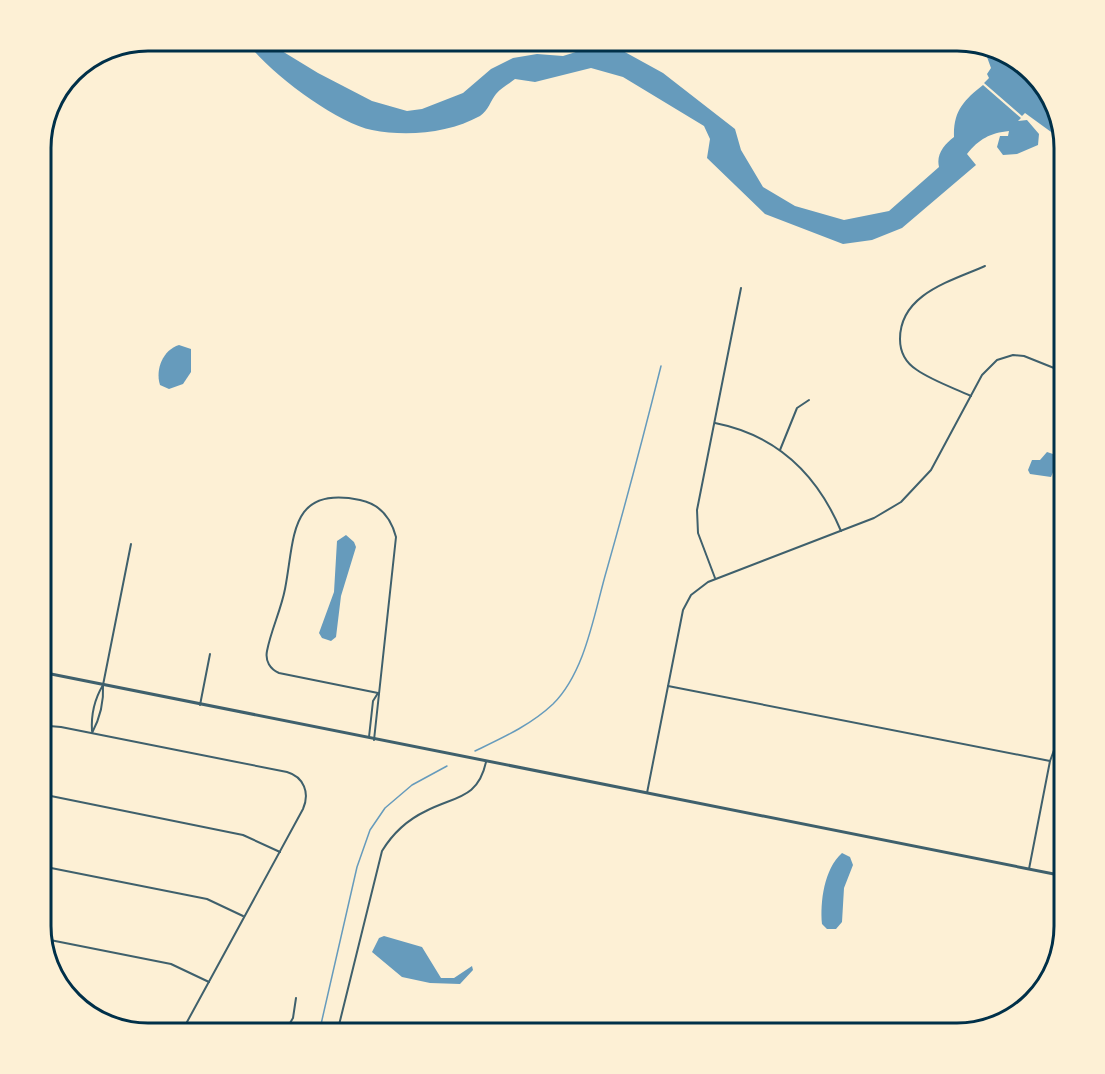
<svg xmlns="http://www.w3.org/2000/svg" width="1105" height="1074" viewBox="0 0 1105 1074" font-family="'Golos Text',sans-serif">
<rect width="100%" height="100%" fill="#fdf0d5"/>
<!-- water -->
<g fill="#669bbc">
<path d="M246,41H270L277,48L318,73L372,101L407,111L422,109L463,93L491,69L513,58L537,54L563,56L595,46L623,51L663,73L735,129L741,150L763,187L795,206L844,220L889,211L939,167C936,154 944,145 954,137C953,111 964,100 983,85L1021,118L1018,121L1027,120L1039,134L1038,145L1017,154L1003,155L997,147L1000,136H1008L1009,131C990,133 979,139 967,154L976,165L902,228L872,240L843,244L765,214L707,158L710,139L704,126L623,77L591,68L535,82L515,79C509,84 501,88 496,94C491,100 488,111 480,116C449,133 407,137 372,130C336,123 267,71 246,41Z"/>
<path d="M983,46C1038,60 1041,86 1059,134L1058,137L1025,113L1022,116L984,83L989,78L987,74L991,68Z"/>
<path d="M179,345L191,349V372L183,384L169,389L160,385C155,369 163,350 179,345Z"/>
<path d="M1047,452L1056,455L1057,463L1051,477L1030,474L1028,470L1032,460H1040Z"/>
<path d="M346,535L354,542L356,547L341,596L336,637L331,641L322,638L319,633L334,592L337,541Z"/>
<path d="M842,853L850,857L853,865L844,888L842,922L836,929H827L822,924C820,902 824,869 842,853Z"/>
<path d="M384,936L422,947L441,978H454L472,966L473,970L460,984L430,983L402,977L372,952L379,938Z"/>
</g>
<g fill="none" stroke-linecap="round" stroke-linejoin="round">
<!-- stream -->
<g stroke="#669bbc" stroke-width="1.5">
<path d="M475,751C502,738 531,725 553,704C586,671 594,613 607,569C626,502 644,434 661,366"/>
<path d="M319,1033L357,867L370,830L385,808L412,785L447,766"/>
</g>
<!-- minor -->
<g stroke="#3f606c" stroke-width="2">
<path d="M1054,367L1064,344"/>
<path d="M971,396C954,388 933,381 917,370C906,363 900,352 900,339C900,294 951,281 985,266"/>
<path d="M715,423C776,435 817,474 841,531"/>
<path d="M780,450L797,408L809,400"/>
<path d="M715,578L698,533L697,510L741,288"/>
<path d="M668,686L1050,761"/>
<path d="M200,705L210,654"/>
<path d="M92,731C91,715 94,700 103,685"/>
<path d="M41,732L49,726L61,727L287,772C304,777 310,793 303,809L181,1033"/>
<path d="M92,733C100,718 104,702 103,685L131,544"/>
<path d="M369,737L373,701L378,693"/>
<path d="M374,740L396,537C391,518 380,504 360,500C288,485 295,539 285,589C281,610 271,630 267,651C265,661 270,669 279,673L378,693"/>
<path d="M647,793L683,610L691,595L708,582L874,518L901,502L931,470L982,375L997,360L1013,355L1024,356L1064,372"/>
<path d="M41,794L243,835L280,852"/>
<path d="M41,866L207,899L243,916"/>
<path d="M1029,869L1050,761L1064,723"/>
<path d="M45,939L171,964L209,982"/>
<path d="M103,1022L149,1033"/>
<path d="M284,1033L293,1018L296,998"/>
<path d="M337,1033L382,851C393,833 407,820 426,811C455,796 478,799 486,762"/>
</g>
<!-- tertiary -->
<path stroke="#3f606c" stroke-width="3" d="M41,672L1064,876"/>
</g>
<!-- crop -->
<path d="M0 0H1105V1074H0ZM148 51H957A97 97 0 0 1 1054 148V926A97 97 0 0 1 957 1023H148A97 97 0 0 1 51 926V148A97 97 0 0 1 148 51Z" fill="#fdf0d5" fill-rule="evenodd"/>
<path fill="none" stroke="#003049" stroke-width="3" d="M148 51H957A97 97 0 0 1 1054 148V926A97 97 0 0 1 957 1023H148A97 97 0 0 1 51 926V148A97 97 0 0 1 148 51Z"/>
</svg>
